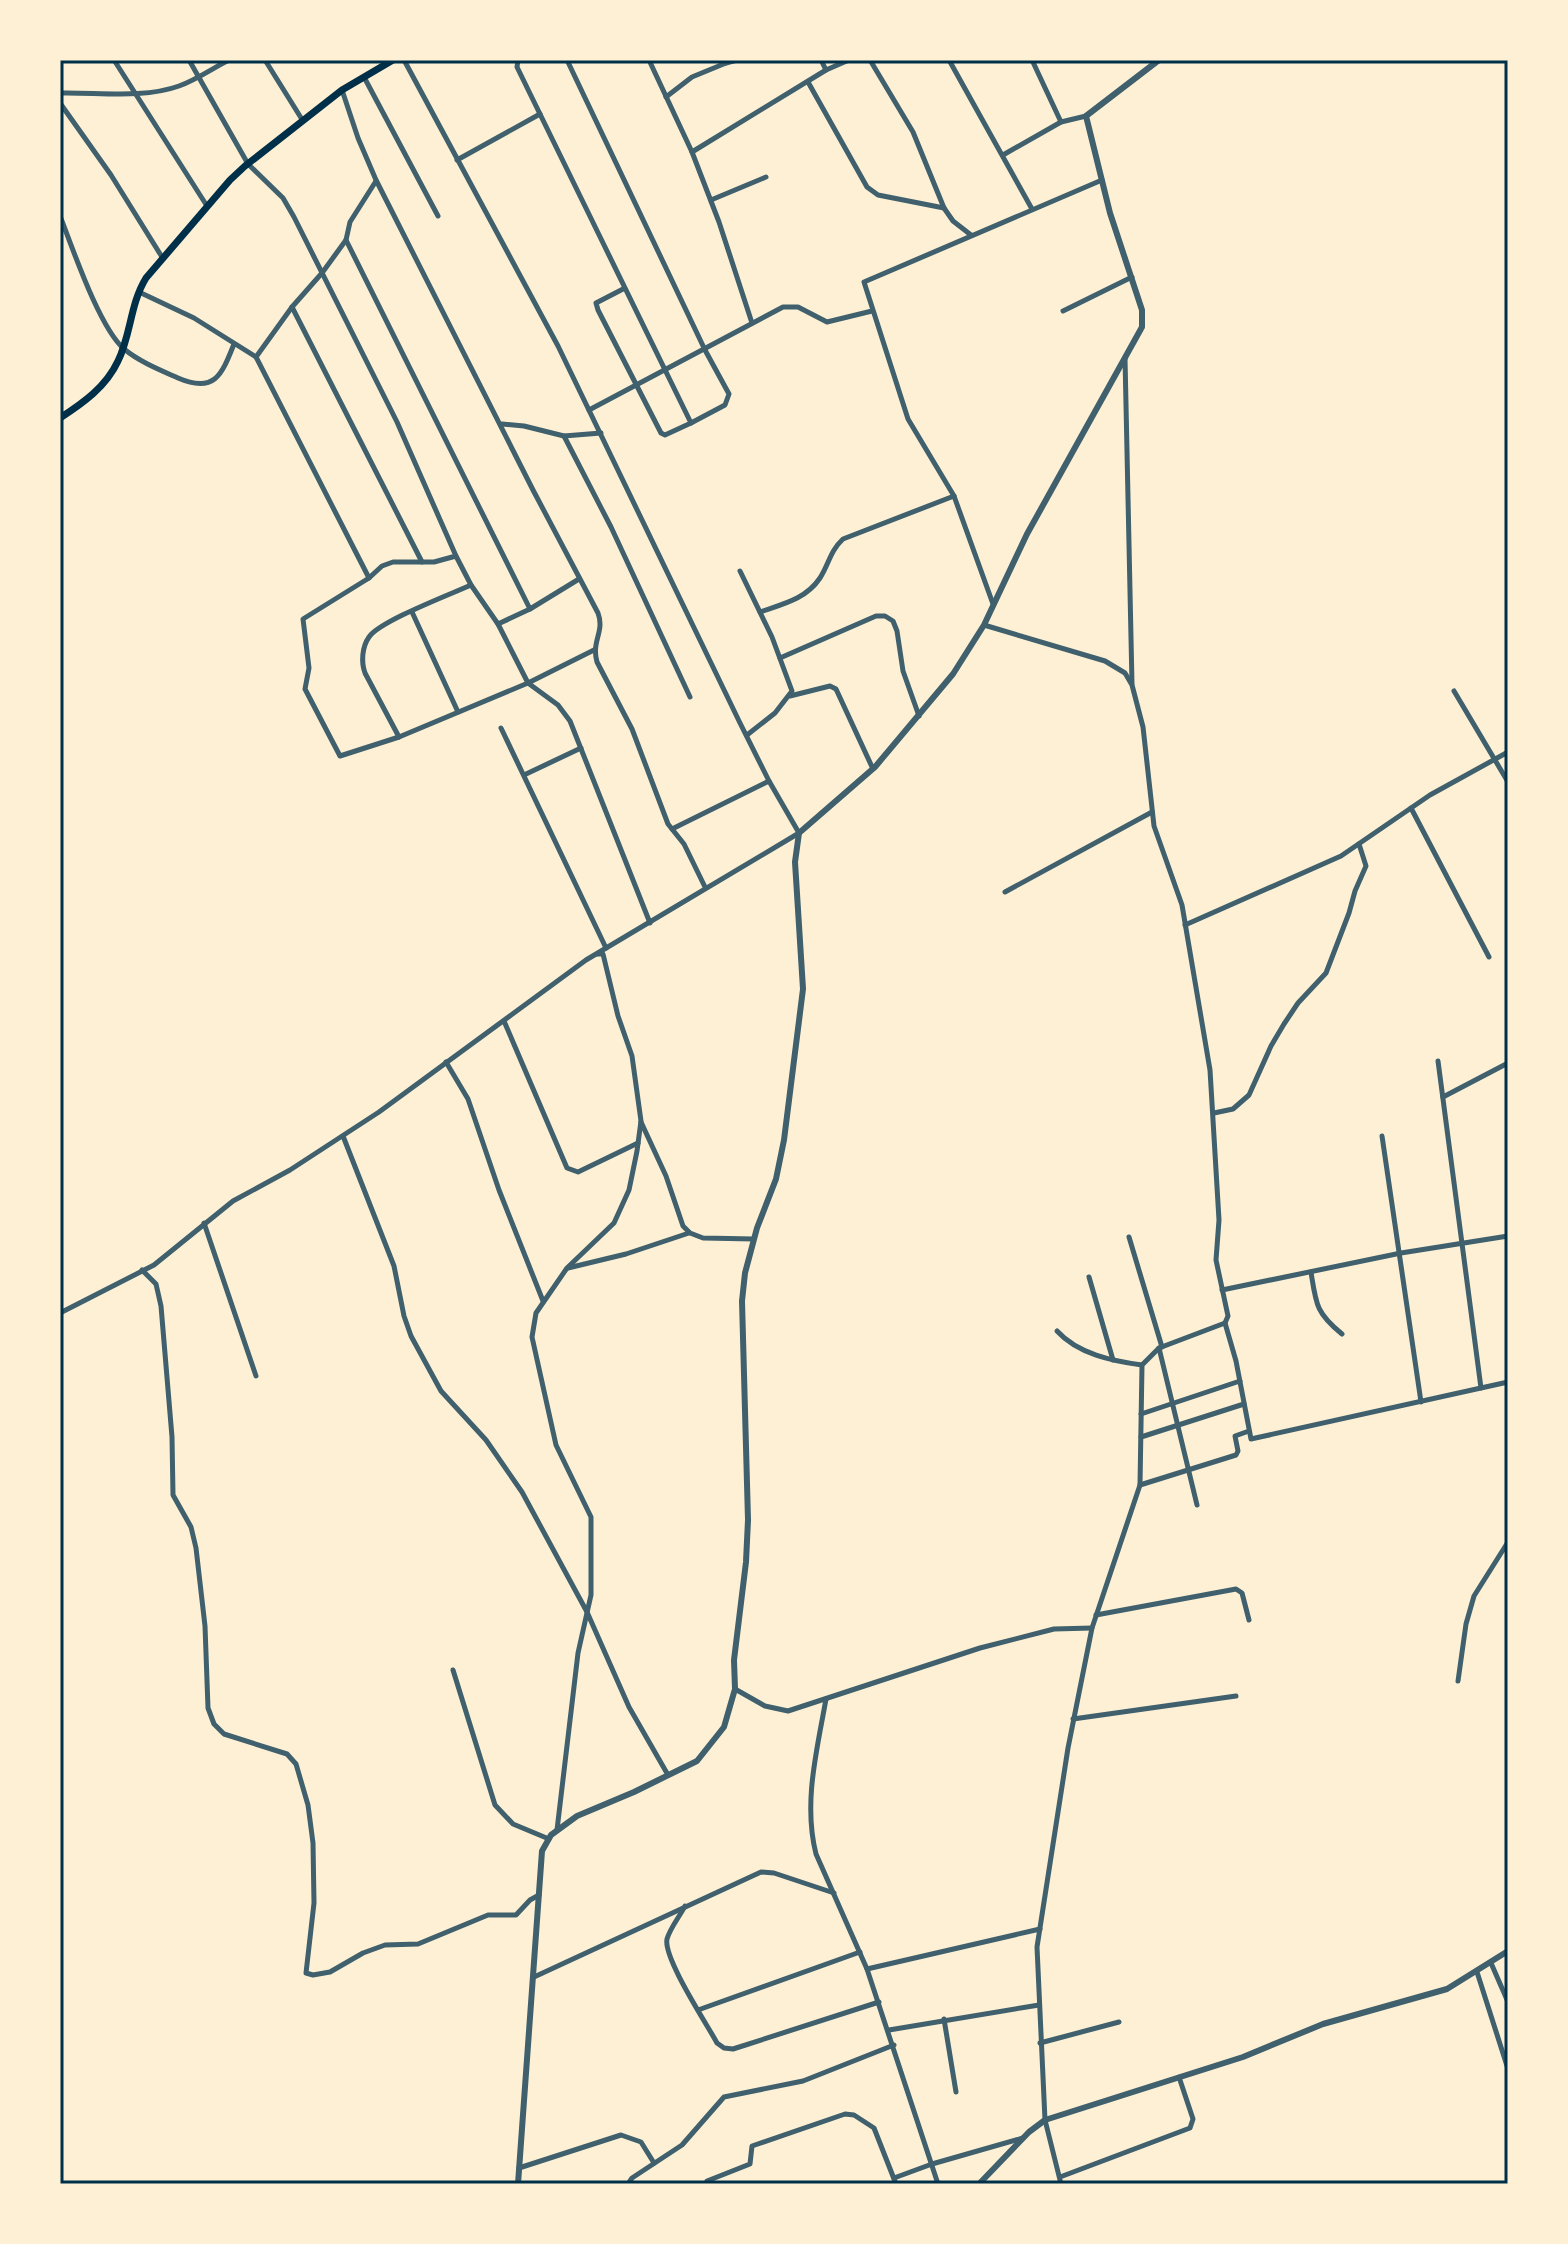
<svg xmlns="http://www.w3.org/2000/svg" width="1568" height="2244" viewBox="0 0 1568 2244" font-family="Raleway,sans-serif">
<rect width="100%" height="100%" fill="#fdf0d5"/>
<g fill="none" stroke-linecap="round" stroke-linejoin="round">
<!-- minor -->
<g stroke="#3f606c" stroke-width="5">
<path d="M114,60L207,206"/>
<path d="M189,60L248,164L283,198L294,217L397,422L456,556L471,585L498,624L528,683L399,737L340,756L305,689L309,668L303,619L369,578L382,566L393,562H434L456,556"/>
<path d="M265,60L303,121"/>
<path d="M518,60L517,67C574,186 634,304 691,423L665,435L661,433L598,310L596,303L625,288"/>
<path d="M567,60L705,350L729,394L725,405L691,423"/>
<path d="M649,60L692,152L719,222L752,323"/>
<path d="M821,60L826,70"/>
<path d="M870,60L913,132L944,208L953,221L971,235"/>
<path d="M949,60L1032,209"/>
<path d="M1032,60L1061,122L1086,116"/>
<path d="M726,63L737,60"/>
<path d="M364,77L438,216"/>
<path d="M808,82L867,187L878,195L944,208"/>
<path d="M342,90L358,138L376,180L533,490L598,613C605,632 591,641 597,662L632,729L668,824L684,844L705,887"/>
<path d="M60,93C98,92 143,99 179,86C196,80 213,68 229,60"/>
<path d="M666,97L692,77L726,63L725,60"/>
<path d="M60,103L111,175L162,257"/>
<path d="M692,152L826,70L849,60"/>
<path d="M1003,155L1061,122"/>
<path d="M457,160L540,114"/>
<path d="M711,200L766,177"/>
<path d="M60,216C73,249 99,327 124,349C140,362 160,370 178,378C215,394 222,374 234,344"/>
<path d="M346,240L530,609"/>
<path d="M139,292L194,318L256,357"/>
<path d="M292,307L422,562"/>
<path d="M1063,311L1132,277"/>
<path d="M1125,358L1132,684"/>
<path d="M589,410L783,307H798L827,322L872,311"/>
<path d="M502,424L524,426L564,436L601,433"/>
<path d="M564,436L611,527L690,697"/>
<path d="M740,571L772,637L792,691L775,713L747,735"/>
<path d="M369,578L256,357L292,307L322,273L346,240L350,222L376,181"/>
<path d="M993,604L954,496L908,419L864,282L1102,180"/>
<path d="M412,612L458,712"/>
<path d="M760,612C783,604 806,599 820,578C829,564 830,551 843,539L954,496"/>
<path d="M498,624L530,609L579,579"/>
<path d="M984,625L1105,661L1125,673L1132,685L1143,727L1154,826L1182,905L1210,1070L1219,1220L1216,1260L1228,1316L1225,1323L1159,1348L1142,1365L1140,1485L1092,1628L1068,1748L1037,1947L1045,2120L1061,2184"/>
<path d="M594,650L528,683L558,705L570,721L650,923"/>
<path d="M780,658L876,616H885L893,621L897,631L903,671L919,716"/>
<path d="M1454,691L1508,782"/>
<path d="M790,696L830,686L836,689L873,769"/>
<path d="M501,728L606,948"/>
<path d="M399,737L365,673C361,662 362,647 369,637C380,621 449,595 471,585"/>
<path d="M524,775L581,748"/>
<path d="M1411,808L1489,957"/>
<path d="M672,829L769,781"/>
<path d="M1005,892L1152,812"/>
<path d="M1185,925L1341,856L1430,795L1508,752"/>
<path d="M504,1021L567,1168L578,1172L638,1143"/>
<path d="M1438,1061L1481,1388"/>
<path d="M446,1062L468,1099L499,1190L543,1301"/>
<path d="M1443,1097L1508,1063"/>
<path d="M1214,1113L1233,1109L1249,1095L1271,1046L1284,1024L1298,1003L1326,973L1349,913L1355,891L1366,866L1359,844"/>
<path d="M641,1122L666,1176L683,1226L690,1233L703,1238L754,1239"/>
<path d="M343,1136L394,1266L404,1316L411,1336L441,1391L486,1440L522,1492L587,1612L629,1707L668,1775"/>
<path d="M1382,1136L1421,1402"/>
<path d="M204,1223L256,1376"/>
<path d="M1129,1237L1162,1347"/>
<path d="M568,1268L626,1254L689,1233"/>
<path d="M142,1270L156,1284L161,1306L172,1437L173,1495L191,1527L196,1548L205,1626L208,1708L214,1724L224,1734L287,1754L296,1764L308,1805L313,1843L314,1903L306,1973L313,1975L330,1972L363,1953L385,1945L418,1944L488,1915H516L530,1900L539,1895"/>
<path d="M1311,1272C1316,1304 1316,1313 1342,1334"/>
<path d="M1089,1277L1113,1360"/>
<path d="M1222,1290L1401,1253L1508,1236"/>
<path d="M60,1313L154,1265L233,1201L290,1170L379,1112L586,960L799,833L769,781L740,723L558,346L404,60"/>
<path d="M1225,1323L1236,1361L1251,1439L1508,1382"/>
<path d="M1057,1331C1078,1354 1112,1361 1142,1365"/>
<path d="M1159,1348L1197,1505"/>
<path d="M1141,1414L1240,1381"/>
<path d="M1141,1437L1244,1404"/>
<path d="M1140,1485L1236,1455L1238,1451L1235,1436L1249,1431"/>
<path d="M1096,1615L1236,1589L1242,1593L1249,1620"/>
<path d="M453,1670L495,1805L513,1824L549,1839"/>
<path d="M1458,1681L1466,1624L1474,1596L1508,1542"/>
<path d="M735,1689L765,1706L788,1711L980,1648L1054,1629L1092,1628"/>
<path d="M826,1699C817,1750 803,1803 816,1854L867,1969L938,2184"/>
<path d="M1073,1719L1236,1696"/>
<path d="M557,1830L578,1653L591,1595V1517L556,1445L532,1337L536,1313L567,1268L614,1223L629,1190L637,1151L641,1121L632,1056L618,1016L603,954H597"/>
<path d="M685,1906C680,1916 670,1928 667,1939C663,1958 707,2024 717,2043L724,2048L733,2049L879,2002"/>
<path d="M1491,1963L1508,2002"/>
<path d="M867,1969L1040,1929"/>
<path d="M1477,1972L1508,2069"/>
<path d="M534,1977L761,1872L774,1873L834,1893"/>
<path d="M698,2010L860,1952"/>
<path d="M944,2019L956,2092"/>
<path d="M889,2030L1039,2005"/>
<path d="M1040,2043L1119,2022"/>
<path d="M519,2168L621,2135L641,2142L654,2163"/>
<path d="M1060,2177L1190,2128L1193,2119L1179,2077"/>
<path d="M894,2178L932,2164L1023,2138"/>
<path d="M707,2181L750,2164L752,2146L845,2114L854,2115L874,2128L896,2184"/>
<path d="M628,2184L632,2178L682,2145L724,2097L803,2081L894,2045"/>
</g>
<!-- tertiary -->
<g stroke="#3f606c" stroke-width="6">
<path d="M518,2184L542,1851L551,1835L577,1816L634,1792L697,1761L724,1727L735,1689L734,1660L746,1562L748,1520L742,1301L745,1273L757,1228L776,1179L784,1140L803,989L795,862L799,833L875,767L953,674L984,625L1027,534L1142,327V310L1110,213L1086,116L1159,60"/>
<path d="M979,2184L1029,2132L1045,2120L1243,2057L1323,2024L1447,1989L1508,1951"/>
</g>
<!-- secondary -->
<path stroke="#003049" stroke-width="7" d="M60,418C83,403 106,387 118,361C131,335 130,304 146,278L230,180L245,166L342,90L393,60"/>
</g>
<!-- border -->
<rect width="1568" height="2244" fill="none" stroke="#fdf0d5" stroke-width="124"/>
<rect x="62" y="62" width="1444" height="2120" fill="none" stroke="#003049" stroke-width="3"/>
</svg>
